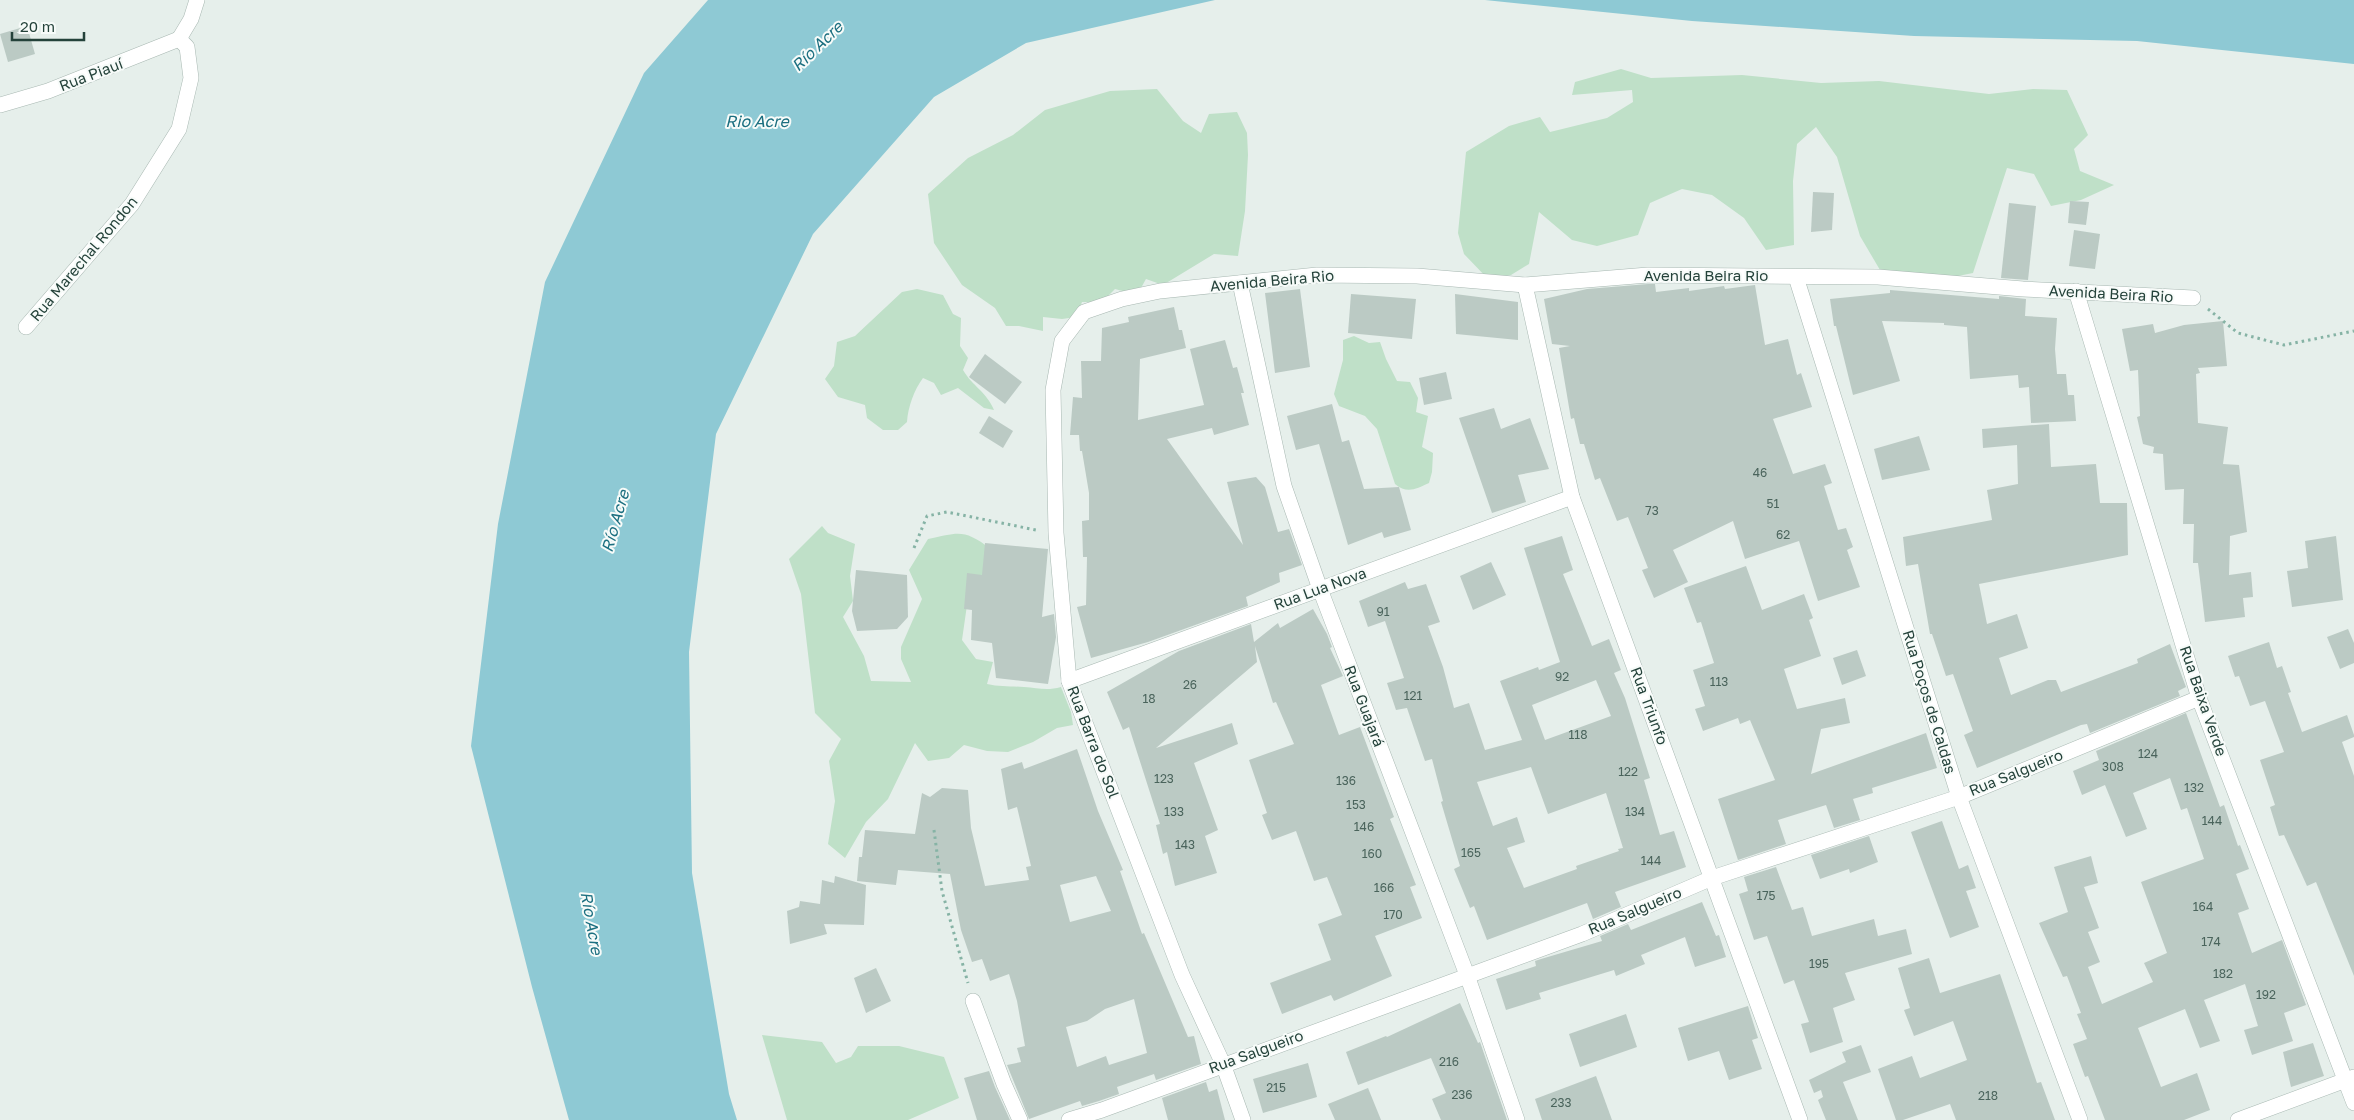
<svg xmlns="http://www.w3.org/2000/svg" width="2354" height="1120" viewBox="0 0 2354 1120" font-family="'Golos Text',sans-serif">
<rect width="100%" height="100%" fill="#e6efeb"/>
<!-- green -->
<g fill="#bfe0c8">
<path d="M1621,69L1651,78L1742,75L1821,83L1879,81L1989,94L2033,89L2067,90L2088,135L2074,149L2080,171L2114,185L2081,200L2051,206L2034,174L2007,168L1973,273L1953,277L1880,270L1860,236L1837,157L1816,127L1797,144L1793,181L1794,245L1766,250L1744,218L1712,195L1682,189L1650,203L1638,235L1597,246L1572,240L1539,212L1529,264L1511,275L1488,279L1464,254L1458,233L1466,152L1509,126L1540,117L1550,132L1607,118L1633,102L1632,90L1572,95L1575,82Z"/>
<path d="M1157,89L1183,121L1201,133L1209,114L1237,112L1247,133L1248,155L1245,211L1238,256L1214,254L1163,285L1146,279L1137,295L1115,289L1102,302H1082L1076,317L1062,319L1043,317V331L1019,326H1006L995,308L962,285L934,243L928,194L968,158L1013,135L1045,110L1110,91Z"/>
<path d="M917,289L943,295L953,314L961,318L960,346L968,358L963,370C973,387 986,391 994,410L984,408L958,388L941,395L934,383L923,378C914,390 908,407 907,422L898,430H883L867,418L865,405L838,397L825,379L834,366L837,342L855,336L902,292Z"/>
<path d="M1354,336L1369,343L1380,342L1386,359L1397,381L1410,382L1418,398L1416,412L1428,416L1422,447L1433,453L1432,472L1429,483C1416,489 1407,494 1395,484L1377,429L1365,416L1339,406L1334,394L1343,360V340Z"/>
<path d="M822,526L828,533L855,544L850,576L853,601L843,617L864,656L871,681L911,682L901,659V647L922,599L909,570L928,539C960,532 964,529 991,549L992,576L968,598L962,640L976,659L993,662L987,684C1000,687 1011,686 1024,687C1038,688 1047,691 1061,687L1071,712L1073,725L1057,728L1033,742L1008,752L987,751L964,745L949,758L928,761L915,743L888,799L866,822L845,858L828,844L835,801L829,761L841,739L815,713L801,594L789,559Z"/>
<path d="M762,1035L822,1042L836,1063L851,1057L858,1046H899L944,1057L959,1098L908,1120H787Z"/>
</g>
<!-- water -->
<g fill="#8ec9d4">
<path d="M708,0H1215L1026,43L934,97L813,234L716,434L689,652L692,873L729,1094L737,1120H569L532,987L471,746L498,524L545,282L644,73Z"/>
<path d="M1485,0H2354V64L2137,41L1914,36L1692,21Z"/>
</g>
<!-- building -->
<g fill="#bbcac4" fill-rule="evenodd">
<path d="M27,26L35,54L8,62L0,34Z"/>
<path d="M1813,192L1834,193L1832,230L1811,232Z"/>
<path d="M2070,201L2089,202L2086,225L2068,223Z"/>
<path d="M2009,203L2036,206L2028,280L2001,278Z"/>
<path d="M2074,230L2100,234L2095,269L2069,266Z"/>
<path d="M1648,284H1655L1656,292L1689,288V291L1724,286L1725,289L1755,285L1765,345L1788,339L1797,375L1801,373L1812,407L1773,419L1793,474L1825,464L1832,483L1824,486L1838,530L1846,528L1853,547L1847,550L1860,587L1818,601L1799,541L1745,559L1733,521L1673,550L1688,582L1654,598L1642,570L1648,568L1628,517L1617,521L1600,478L1595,480L1584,444H1580L1574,418L1571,419L1559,348L1570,346L1552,344L1544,299L1587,289Z"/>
<path d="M1300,289L1310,367L1275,373L1265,293Z"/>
<path d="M1890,290L1999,299V296L2026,299L2025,316L2057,318L2055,349L2057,374H2066L2068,395H2074L2076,421L2031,423L2029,387L2019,388L2018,375L1970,379L1967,327L1944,325V323L1882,321L1900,381L1853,395L1836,326H1834L1830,299L1890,293Z"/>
<path d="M1351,294L1416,299L1412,339L1348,333Z"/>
<path d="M1455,294L1518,302V340L1456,334Z"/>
<path d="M1174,307L1179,330H1182L1186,348L1140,359L1138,420L1204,405L1190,349L1225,340L1233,368L1237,367L1244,393H1241L1249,425L1214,435L1212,428L1167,439L1243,545L1227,482L1256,477L1265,487L1278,532L1289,529L1302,565L1279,573L1280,582L1246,597L1248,606L1148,642L1091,658L1077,607L1086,605L1087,557H1083L1082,521L1089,520V493L1082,451H1080L1079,435H1070L1073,397L1082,398L1081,361H1101L1102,328L1129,322L1128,317Z"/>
<path d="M2223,321L2227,366L2198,368L2200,373L2196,374L2198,423L2228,427L2223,464L2239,465L2247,532L2230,536L2229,575L2251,572L2253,597L2243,598L2245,617L2205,622L2198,563H2193L2194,524H2183L2184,489L2165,490L2163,454L2153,453L2154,447L2143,444L2137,417L2140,416L2138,370L2130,371L2122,329L2153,324L2155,333L2184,325Z"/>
<path d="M985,354L1022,382L1005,404L969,377Z"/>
<path d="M1446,372L1452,399L1424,405L1419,378Z"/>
<path d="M1332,404L1342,442L1349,440L1364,489L1399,487L1411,530L1384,538L1382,532L1348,545L1319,444L1296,450L1287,416Z"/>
<path d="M1494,408L1501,429L1530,418L1549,469L1518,475L1526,502L1492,513L1459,418Z"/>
<path d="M989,416L1013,431L1003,448L979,433Z"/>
<path d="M2049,424L2051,467L2096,464L2100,503H2127L2128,555L1979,584L1987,624L2017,614L2028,648L1999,658L2011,695L2048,680H2056L2061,692L2138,663L2137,659L2170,644L2186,687L2178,691L2180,696L2090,733L2087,724L2081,725L1977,768L1964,735L1973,731L1953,674L1946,676L1932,634H1930L1918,564L1906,566L1903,537L1992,520L1987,490L2018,484L2017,445L1983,448L1982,429Z"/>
<path d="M1919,436L1930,470L1882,480L1874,449Z"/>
<path d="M1562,536L1573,570L1563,574L1592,646L1609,639L1621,670L1614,673L1625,698L1650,778L1644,780L1660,835L1674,831L1686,867L1615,892L1621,907L1593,919L1587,903L1487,940L1474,906L1470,908L1454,869L1460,866L1441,802L1443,801L1432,759L1425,761L1407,708L1396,710L1387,683L1404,678L1385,621L1368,627L1359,601L1405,582L1408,589L1426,584L1440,622L1428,626L1443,667L1454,708L1469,703L1485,750L1522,740L1500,681L1538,667L1539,670L1560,662L1524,548ZM1596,680L1611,716L1545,740L1532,705ZM1531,767L1548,814L1606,793L1623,848L1618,849L1619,851L1576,866L1577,869L1524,888L1507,848L1525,842L1517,817L1493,826L1477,782Z"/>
<path d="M2336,536L2343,600L2292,607L2287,571L2308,568L2305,541Z"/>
<path d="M985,543L1048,549L1042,617L1054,614L1056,637L1048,684L996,678L992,643L971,640L972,610L964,609L967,573L982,575Z"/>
<path d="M1491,562L1506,595L1473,610L1460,576Z"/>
<path d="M1746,566L1762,610L1804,594L1813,618L1809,620L1821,656L1784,669L1797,709L1845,698L1850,723L1821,729L1811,774L1926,733L1937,768L1872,788L1873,793L1853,799L1860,820L1834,828L1826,805L1778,820L1786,844L1738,860L1718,799L1775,780L1750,720L1740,724L1738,718L1703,731L1695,709L1705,706L1693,670L1714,663L1701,622L1697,623L1684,588Z"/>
<path d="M856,570L907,575L908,617L897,629L857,631L852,611Z"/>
<path d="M1313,609L1327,634L1332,647L1330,648L1343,676L1321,685L1339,735L1360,727L1394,817L1390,819L1416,885L1410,887L1422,918L1375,936L1392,976L1334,1001L1331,995L1282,1014L1270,983L1331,960L1318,924L1342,915L1327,877L1314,881L1296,831L1272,840L1262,815L1267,813L1249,760L1294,744L1276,702L1273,703L1255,646L1257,662L1156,748L1232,723L1238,744L1194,763L1218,830L1205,836L1217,873L1175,886L1167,852L1163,854L1156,825L1160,824L1129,727L1123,730L1107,692L1179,651L1251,624L1254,642L1278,623L1280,628Z"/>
<path d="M2348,629L2354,643V663L2340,669L2327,637Z"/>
<path d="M2269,642L2277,668L2282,666L2291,692L2288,693L2302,732L2347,715L2354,735V737L2342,742L2354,776V976L2316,882L2307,886L2284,835L2279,836L2270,807L2275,805L2260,760L2284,752L2265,701L2250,706L2239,676L2235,677L2228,656Z"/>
<path d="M1857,650L1866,676L1842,685L1833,658Z"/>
<path d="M2186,713L2220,807L2224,805L2238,846L2240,845L2249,869L2236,874L2249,909L2238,913L2252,953L2282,940L2306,1005L2284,1013L2293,1041L2252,1055L2244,1030L2258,1026L2245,984L2204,1000L2220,1041L2200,1048L2185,1009L2138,1028L2161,1087L2197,1073L2210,1110L2184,1120H2105L2088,1076L2085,1077L2073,1044L2087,1039L2077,1014L2081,1013L2067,976L2063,977L2039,923L2068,912L2054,867L2091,856L2098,883L2084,887L2099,928L2088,932L2100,962L2088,967L2102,1004L2153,982L2144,963L2167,953L2141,882L2204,859L2187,808L2181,810L2170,778L2133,793L2147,829L2126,837L2105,785L2082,795L2073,771L2099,760L2096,751Z"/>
<path d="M1077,749L1098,811L1123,870L1120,871L1142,934L1144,933L1188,1037L1194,1036L1201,1064L1156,1080L1154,1074L1117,1087L1119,1094L1099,1101L1082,1106L1080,1101L1029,1119L1007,1065L1021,1062L1017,1048L1025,1046L1017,1001L1009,974L990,981L982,959L972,962L961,930L950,874L898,870L896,885L857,881L859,857H862L865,830L915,834L922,793L930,797L942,788L968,790L971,828L985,886L1029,880L1026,867L1031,866L1017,807L1008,810L1001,769L1022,762L1024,769ZM1096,876L1111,911L1070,922L1060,885ZM1134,999L1147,1053L1109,1065L1106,1056L1077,1067L1066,1027L1087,1021L1105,1009Z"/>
<path d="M1942,821L1959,869L1968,865L1976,888L1966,891L1979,927L1950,938L1911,832Z"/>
<path d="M1869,836L1878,862L1850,873L1849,869L1820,879L1811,855Z"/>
<path d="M1776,867L1792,910L1803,907L1812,936L1874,919L1878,936L1906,929L1912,954L1845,973L1855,1000L1833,1008L1843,1042L1810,1053L1801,1024L1809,1022L1794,980L1784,984L1767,936L1754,940L1739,894L1748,891L1744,877Z"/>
<path d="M835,876L866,885L864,925L824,924L827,934L790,944L787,911L799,907L800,901L820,904L822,880L834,883Z"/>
<path d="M1702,902L1716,936L1719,935L1726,957L1695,967L1685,937L1641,955L1645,964L1616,976L1614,970L1539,993L1541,999L1506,1010L1496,979L1536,966L1535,961L1541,959L1602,941L1600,936L1628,924L1631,930Z"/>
<path d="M1929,958L1940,993L2000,974L2037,1083L2041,1082L2055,1120H1956L1950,1104L1903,1120H1896L1878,1069L1912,1056L1920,1078L1967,1060L1953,1021L1914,1036L1904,1010L1910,1008L1898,968Z"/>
<path d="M876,968L891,1001L866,1013L854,978Z"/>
<path d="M1460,1003L1478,1043L1480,1042L1507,1120H1441L1432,1099L1446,1093L1431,1058L1358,1085L1346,1052L1386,1036L1387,1037Z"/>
<path d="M1748,1006L1758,1038L1752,1040L1762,1069L1729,1080L1719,1051L1688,1061L1678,1028Z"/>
<path d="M1626,1014L1637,1047L1580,1067L1569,1034Z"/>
<path d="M2313,1043L2324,1076L2291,1087L2283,1052Z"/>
<path d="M1861,1045L1871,1072L1843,1082L1858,1120H1826L1818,1100L1823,1097L1821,1090L1814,1093L1809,1080L1846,1062L1842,1052Z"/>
<path d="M1308,1063L1317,1097L1263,1113L1253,1079Z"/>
<path d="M989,1071L995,1087L1010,1120H977L964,1078Z"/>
<path d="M1596,1076L1612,1120H1542L1535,1099Z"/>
<path d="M1206,1082L1209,1092L1217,1089L1225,1120H1168L1162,1098Z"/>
<path d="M1368,1088L1381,1120H1335L1328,1104Z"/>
</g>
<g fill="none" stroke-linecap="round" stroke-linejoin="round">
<!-- minor casing -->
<g stroke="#a8b8b2" stroke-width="16">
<g id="minor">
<path d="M179,39L191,19L197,0"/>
<path d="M0,105L48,91L179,39"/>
<path d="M1796,277L1959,797L2080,1120"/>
<path d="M1240,283L1284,486L1320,589L1467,975L1517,1120"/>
<path d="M1525,285L1572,497L1800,1120"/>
<path d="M2076,291L2199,698L2354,1103"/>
<path d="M26,327L132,204L179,129L191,78L187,47L179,39"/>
<path d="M1069,681L1572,497"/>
<path d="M973,1001L1004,1084L1020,1120"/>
<path d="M1069,1120L1102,1110L1582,934L1712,878L1959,797L2199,698"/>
<path d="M1243,1120L1223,1064L1182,975L1069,681L1056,533L1053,390L1062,341L1084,312L1122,299L1160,291L1317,275L1417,276L1525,285L1648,275L1878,277L2023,289L2193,298"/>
<path d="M2238,1120L2354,1077"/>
</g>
</g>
<!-- path -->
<g stroke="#86b3a5" stroke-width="3" stroke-dasharray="2.5 4" stroke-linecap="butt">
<path d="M2208,309L2238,333L2284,345L2354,331"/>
<path d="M914,548L927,516L947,512L1036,530"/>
<path d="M934,830L942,891L968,983"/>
</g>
<!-- minor -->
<use href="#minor" stroke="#fff" stroke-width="15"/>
</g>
<g text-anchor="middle" stroke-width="4" stroke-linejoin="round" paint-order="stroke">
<!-- number labels -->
<g font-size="12" fill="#4a645c">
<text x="1760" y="477">46</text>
<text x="1773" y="508">51</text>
<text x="1652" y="515">73</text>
<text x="1783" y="539">62</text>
<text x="1383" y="616">91</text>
<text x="1562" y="681">92</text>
<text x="1719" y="686">113</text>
<text x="1190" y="689">26</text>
<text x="1413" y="700">121</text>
<text x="1149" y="703">18</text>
<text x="1578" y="739">118</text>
<text x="2148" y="758">124</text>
<text x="2113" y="771">308</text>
<text x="1628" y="776">122</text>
<text x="1164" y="783">123</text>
<text x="1346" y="785">136</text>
<text x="2194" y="792">132</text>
<text x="1356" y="809">153</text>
<text x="1174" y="816">133</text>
<text x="1635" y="816">134</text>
<text x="2212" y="825">144</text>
<text x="1364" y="831">146</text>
<text x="1185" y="849">143</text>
<text x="1471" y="857">165</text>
<text x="1372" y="858">160</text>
<text x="1651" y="865">144</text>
<text x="1384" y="892">166</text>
<text x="1766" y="900">175</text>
<text x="2203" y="911">164</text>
<text x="1393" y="919">170</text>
<text x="2211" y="946">174</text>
<text x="1819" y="968">195</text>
<text x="2223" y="978">182</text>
<text x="2266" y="999">192</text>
<text x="1449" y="1066">216</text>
<text x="1276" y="1092">215</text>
<text x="1462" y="1099">236</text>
<text x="1988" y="1100">218</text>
<text x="1561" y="1107">233</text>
</g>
<!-- street labels -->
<g font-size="15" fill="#24423a" stroke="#f7fbf9">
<text transform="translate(91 75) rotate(-21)" y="5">Rua Piauí</text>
<text transform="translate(84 259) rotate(-50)" y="5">Rua Marechal Rondon</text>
<text x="1706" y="281">Avenida Beira Rio</text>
<text transform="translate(1272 281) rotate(-5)" y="5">Avenida Beira Rio</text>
<text transform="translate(2111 294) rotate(3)" y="5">Avenida Beira Rio</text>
<text transform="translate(1320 589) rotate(-20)" y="5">Rua Lua Nova</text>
<text transform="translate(2203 701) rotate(71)" y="5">Rua Baixa Verde</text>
<text transform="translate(1929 702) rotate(73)" y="5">Rua Poços de Caldas</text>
<text transform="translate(1364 706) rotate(69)" y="5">Rua Guajará</text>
<text transform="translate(1649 706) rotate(70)" y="5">Rua Triunfo</text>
<text transform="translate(1093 742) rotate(69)" y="5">Rua Barra do Sol</text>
<text transform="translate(2016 773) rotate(-22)" y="5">Rua Salgueiro</text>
<text transform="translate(1635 911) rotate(-23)" y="5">Rua Salgueiro</text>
<text transform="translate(1256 1052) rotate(-20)" y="5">Rua Salgueiro</text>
</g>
<!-- water labels -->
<g font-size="16" font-style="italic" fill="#1c6f80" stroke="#f7fbf9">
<text transform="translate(817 46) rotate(-44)" y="6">Río Acre</text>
<text x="757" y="127">Rio Acre</text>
<text transform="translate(615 521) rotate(-74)" y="6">Río Acre</text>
<text transform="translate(592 923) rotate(80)" y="6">Río Acre</text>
</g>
</g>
<!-- scale -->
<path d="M12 32v8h72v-8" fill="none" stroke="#24423a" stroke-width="2.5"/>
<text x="20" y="32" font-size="15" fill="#24423a" stroke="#f7fbf9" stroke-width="4" paint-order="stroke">20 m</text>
</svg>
